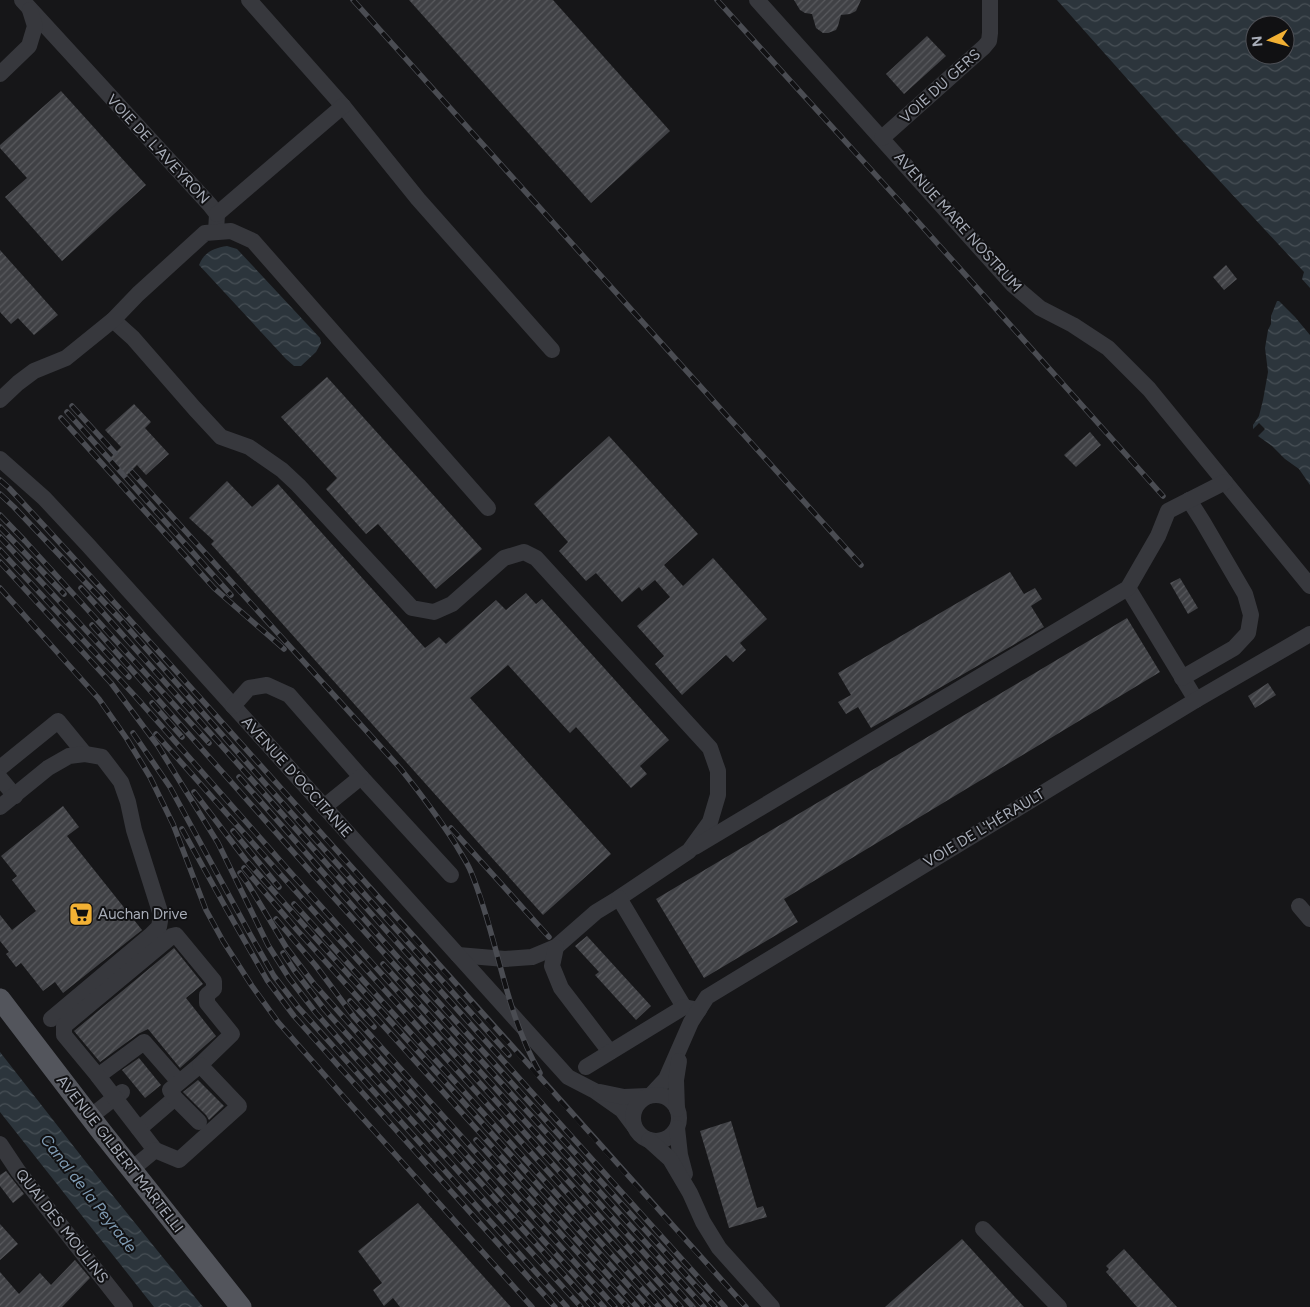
<svg xmlns="http://www.w3.org/2000/svg" width="1310" height="1307" viewBox="0 0 1310 1307" font-family="Figtree,sans-serif">
<defs>
<pattern id="water-waves" width="16" height="10" patternUnits="userSpaceOnUse" patternTransform="scale(1.25)"><rect width="16" height="10" fill="#2c353c"/><path d="M0 5q4-4 8 0t8 0" fill="none" stroke="#485056"/></pattern>
<pattern id="building-hatch" width="6" height="6" patternUnits="userSpaceOnUse" patternTransform="scale(1.25)"><rect width="6" height="6" fill="#404145"/><path d="M-1 1l2-2M0 6l6-6M5 7l2-2" fill="none" stroke="#595a5e"/></pattern>
</defs>
<rect width="100%" height="100%" fill="#161618"/>
<!-- water -->
<g fill="url(#water-waves)" fill-rule="evenodd">
<path d="M1057,0H1310V288L1302,279L1304,272L1178,136ZM1255,25H1285V55H1255Z"/>
<path d="M227,246L237,249L320,338L321,343L316,352L301,366H294L286,359L199,265C204,252 214,248 227,246Z"/>
<path d="M1277,301H1279L1295,317L1310,335V485L1299,469L1285,459L1272,446L1258,436L1265,429L1259,423L1253,429V425L1259,416L1263,400L1268,372L1265,348L1268,330L1271,324V316Z"/>
<path d="M0,1052L89,1166L203,1307H154L0,1112Z"/>
</g>
<!-- building -->
<g fill="url(#building-hatch)">
<path d="M409,0H553L670,131L591,203Z"/>
<path d="M794,0H861L856,11L850,14L841,15L838,26L836,30L828,33H823L816,28L812,14L805,13L800,10Z"/>
<path d="M927,36L946,56L904,94L886,74Z"/>
<path d="M61,91L146,185L62,261L5,197L27,178L0,148V145Z"/>
<path d="M0,250L58,315L34,335L18,318L11,324L0,312Z"/>
<path d="M1226,265L1237,279L1224,290L1213,277Z"/>
<path d="M327,377L482,549L436,589L378,524L366,534L326,489L337,478L281,417Z"/>
<path d="M134,404L151,422L145,428L169,454L146,475L137,465L127,475L110,458L121,447L105,430Z"/>
<path d="M1090,432L1101,445L1076,467L1064,455Z"/>
<path d="M609,436L698,534L664,565L683,586L713,558L767,619L740,643L746,650L733,662L726,655L682,695L655,664L664,656L637,626L670,597L655,580L642,591L639,587L622,602L596,573L586,581L559,551L568,542L534,504Z"/>
<path d="M227,481L252,507L278,484L425,648L439,637L446,644L496,600L506,610L526,593L536,604L542,599L669,740L640,766L647,774L631,788L576,727L570,733L508,665L470,698L611,854L543,915L211,544L214,541L189,518Z"/>
<path d="M1010,572L1024,594L1035,588L1042,599L1031,606L1044,627L871,728L858,707L846,714L838,702L851,695L838,673Z"/>
<path d="M1180,578L1198,608L1188,614L1170,583Z"/>
<path d="M1127,618L1160,672L784,899L798,922L704,978L656,899Z"/>
<path d="M1268,683L1276,695L1255,708L1248,696Z"/>
<path d="M63,806L79,827L67,836L142,930L63,993L55,982L43,991L21,963L16,967L6,954L9,952L0,941V915L12,930L36,911L12,880L17,876L1,856Z"/>
<path d="M587,936L651,1006L636,1020L595,975L599,972L575,946Z"/>
<path d="M174,948L203,984L186,998L216,1036L180,1068L148,1029L138,1034L100,1062L74,1031Z"/>
<path d="M139,1058L161,1085L145,1098L122,1070Z"/>
<path d="M198,1080L224,1106L209,1120L206,1115L183,1092Z"/>
<path d="M731,1121L757,1208L763,1206L767,1217L729,1228L700,1131Z"/>
<path d="M6,1171L24,1194L13,1203L0,1186V1175Z"/>
<path d="M418,1203L475,1267L511,1307H400L393,1298L384,1306L373,1290L382,1283L358,1251Z"/>
<path d="M0,1224L18,1244L0,1260Z"/>
<path d="M962,1239L1024,1307H885Z"/>
<path d="M1124,1249L1177,1307H1137L1106,1272L1109,1269L1106,1266Z"/>
<path d="M75,1260L90,1278L62,1307H0V1272L19,1294L40,1273L51,1285Z"/>
</g>
<g fill="none" stroke-linecap="round" stroke-linejoin="round">
<!-- minor -->
<g stroke="#37383d" stroke-width="16">
<path d="M22,0L210,205L217,214L216,232"/>
<path d="M249,0L343,106L418,199L552,350"/>
<path d="M757,0L1013,285L1040,308L1073,325L1108,348L1149,389L1310,586"/>
<path d="M0,74L29,46L35,26L30,10"/>
<path d="M882,138L984,47L989,41L990,33V0"/>
<path d="M217,214L343,106"/>
<path d="M113,320L133,338L195,409L221,437L249,447L282,470L298,485L412,608L434,612L452,604L504,558L524,552L536,558L710,748L718,771V795L710,822L689,851L619,898L596,912L556,947L532,957L505,959L458,955"/>
<path d="M0,400L18,383L34,371L66,358L113,320L138,294L205,233L231,231L253,241L488,508"/>
<path d="M0,459L44,498L87,544L568,1077L595,1091L622,1110L634,1126"/>
<path d="M1128,588L1196,700"/>
<path d="M1182,678L1234,648L1248,633L1251,615L1245,594L1203,522L1189,500"/>
<path d="M233,706L249,688L267,685L289,695L361,777L451,875"/>
<path d="M0,768L58,721L85,754"/>
<path d="M0,778L15,796"/>
<path d="M0,807L48,768L69,756L85,754L102,757L121,782L128,802L134,830L161,915L159,927L151,935L51,1019"/>
<path d="M324,807L361,777"/>
<path d="M695,847L1128,588L1158,536L1168,511L1225,482"/>
<path d="M619,898L684,1007"/>
<path d="M1299,906L1310,919"/>
<path d="M556,947L552,966L561,988L610,1052"/>
<path d="M586,1067L684,1007L699,1010"/>
<path d="M98,1076L144,1042L179,1082"/>
<path d="M600,1092L624,1097L648,1096"/>
<path d="M651,1095L666,1079L691,1022L707,997L1196,700L1310,634"/>
<circle cx="656" cy="1118" r="23"/>
<path d="M677,1109L676,1080L679,1061"/>
<path d="M90,1117L122,1092"/>
<path d="M677,1128L680,1155L685,1174"/>
<path d="M139,1129L175,1098"/>
<path d="M649,1140L670,1159L690,1193L703,1222L719,1248L772,1307"/>
<path d="M0,1144L18,1171L125,1307"/>
<path d="M155,1150L98,1076L64,1035V1026L172,936L176,935L214,981V989L207,995V1003L232,1034L200,1065L170,1090L175,1098L199,1122"/>
<path d="M132,1169L155,1150L179,1160L239,1106L200,1065"/>
<path d="M983,1229L1059,1307"/>
</g>
<!-- major -->
<path stroke="#53555c" stroke-width="21" d="M0,999L101,1131L241,1307"/>
<!-- rail casing -->
<g stroke="#4a4c52" stroke-width="5.5">
<g id="rail">
<path d="M353,0L861,565"/>
<path d="M717,0L903,205L1163,496"/>
<path d="M72,406L115,453"/>
<path d="M67,412L231,595"/>
<path d="M61,418L214,588L284,649"/>
<path d="M131,471L400,768C420,793 439,818 456,845C461,854 467,862 471,872C498,937 504,1011 540,1073"/>
<path d="M0,480L9,488C101,586 190,687 280,787C435,961 590,1135 746,1307"/>
<path d="M0,494L14,507L120,619L270,789L509,1055"/>
<path d="M0,515L25,541L209,743"/>
<path d="M0,527L64,594"/>
<path d="M0,537L129,677"/>
<path d="M0,550L135,696L292,874L681,1307"/>
<path d="M0,562L111,683L158,746L218,843L268,945L289,978L316,1013L352,1054L581,1307"/>
<path d="M0,588L99,699L127,739L150,777L173,824L206,910L223,941L252,986L278,1022L350,1104L532,1307"/>
<path d="M81,588L384,928L725,1307"/>
<path d="M92,625L326,889L704,1307"/>
<path d="M152,703L182,737"/>
<path d="M133,733L170,787L250,934L274,976L298,1007L567,1307"/>
<path d="M156,734L282,876L670,1307"/>
<path d="M239,777L394,953L715,1307"/>
<path d="M194,792L245,859L302,923L648,1307"/>
<path d="M451,828L549,937"/>
<path d="M182,829L227,910L267,980L294,1016L343,1071L555,1307"/>
<path d="M233,831L279,887"/>
<path d="M244,868L297,930L637,1307"/>
<path d="M240,873L248,884L286,947L314,984L511,1205L604,1307"/>
<path d="M294,904L659,1307"/>
<path d="M276,919L316,966L354,1017L615,1307"/>
<path d="M283,953L294,970L325,1010L593,1307"/>
<path d="M383,964L693,1307"/>
<path d="M350,1001L374,1027"/>
<path d="M476,1140L627,1307"/>
</g>
</g>
<!-- rail -->
<use href="#rail" stroke="#111113" stroke-width="4" stroke-dasharray="11" stroke-linecap="butt"/>
</g>
<!-- icons -->
<defs>
<g id="supermarket-square" transform="scale(1.25)"><rect x="-9" y="-9" width="18" height="18" rx="4" fill="#f2b134" stroke="#111113"/><path d="M-6-5.5h2.5l.6 2H6L4.5 2H-2.5L-4.4-4H-6ZM-1.5 3.2a1.3 1.3 0 1 0 .1 0ZM3 3.2a1.3 1.3 0 1 0 .1 0Z" fill="#111"/></g>
</defs>
<g fill-rule="evenodd">
<use href="#supermarket-square" x="81" y="914"/>
</g>
<g text-anchor="middle" stroke-width="4" stroke-linejoin="round" paint-order="stroke">
<!-- street labels -->
<g font-size="15" fill="#a8adb8" stroke="#111113">
<text transform="translate(940 86) rotate(-42)" y="5">VOIE DU GERS</text>
<text transform="translate(158 149) rotate(47)" y="5">VOIE DE L'AVEYRON</text>
<text transform="translate(958 222) rotate(48)" y="5">AVENUE MARE NOSTRUM</text>
<text transform="translate(297 777) rotate(48)" y="5">AVENUE D'OCCITANIE</text>
<text transform="translate(984 828) rotate(-31)" y="5">VOIE DE L'HÉRAULT</text>
<text transform="translate(120 1154) rotate(52)" y="5">AVENUE GILBERT MARTELLI</text>
<text transform="translate(62 1226) rotate(52)" y="5">QUAI DES MOULINS</text>
</g>
<!-- poi labels -->
<g font-size="15" fill="#a8adb8" stroke="#111113" text-anchor="start">
<text x="98" y="919">Auchan Drive</text>
</g>
<!-- water labels -->
<g font-size="16" font-style="italic" fill="#7f9bb3" stroke="#111113">
<text transform="translate(89 1193) rotate(52)" y="6">Canal de la Peyrade</text>
</g>
</g>
<!-- north arrow -->
<g transform="translate(1270 40) rotate(264)"><circle r="24" fill="#111113" stroke="#4d4f55"/>
<path d="M0-4L9 19L0 12L-9 19Z" fill="#f2b134"/>
<text y="-8" font-size="14" font-weight="bold" text-anchor="middle" fill="#a8adb8">N</text>
</g>
</svg>
